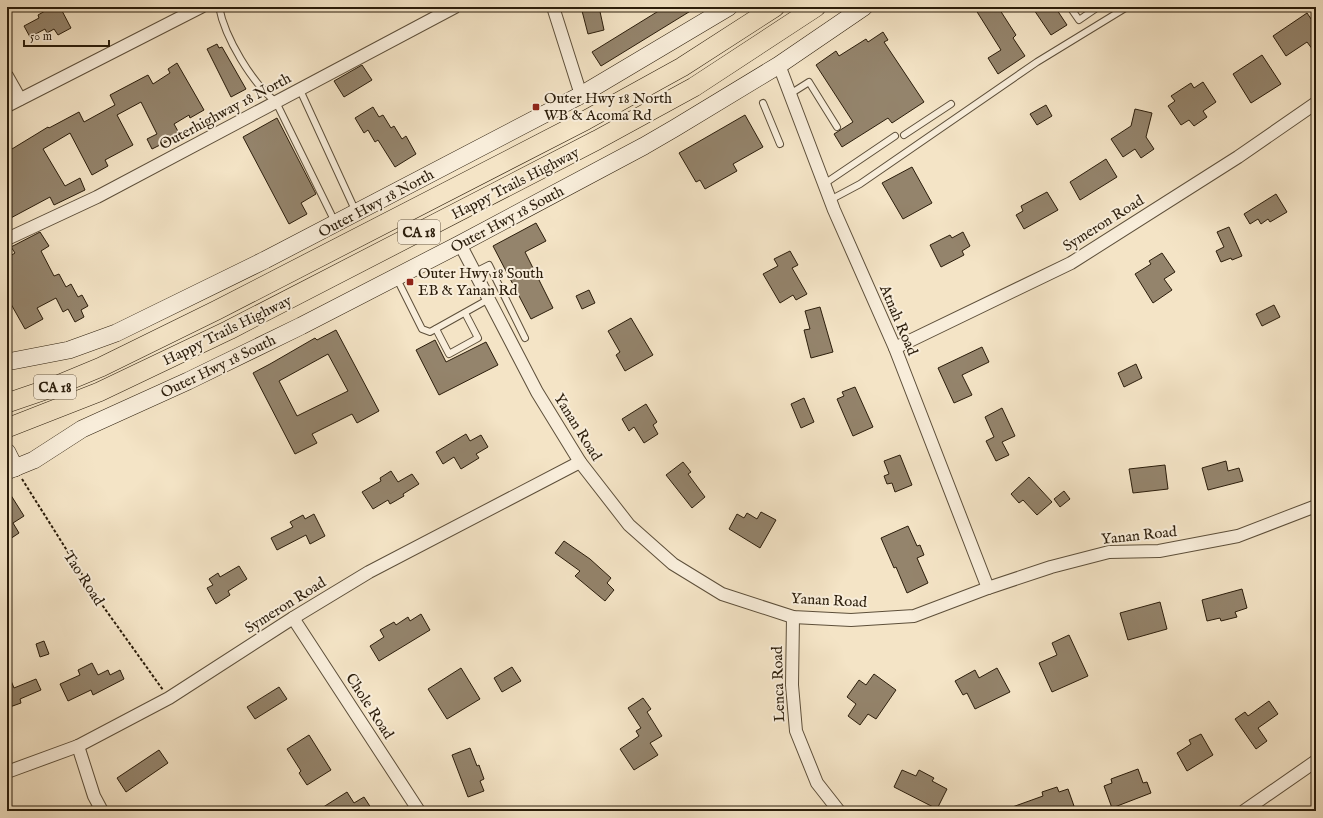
<svg xmlns="http://www.w3.org/2000/svg" width="1323" height="818" viewBox="0 0 1323 818" font-family="'IM FELL English',serif">
<rect width="100%" height="100%" fill="#f4e4c6"/>
<filter id="stains"><feTurbulence type="fractalNoise" baseFrequency=".005" numOctaves="4"/><feColorMatrix values="0 0 0 0 .2 0 0 0 0 .09 0 0 0 0 .02 0 0 0 .5 -.17"/></filter>
<radialGradient id="worn" r=".72"><stop offset=".6" stop-color="#630" stop-opacity="0"/><stop offset="1" stop-color="#630" stop-opacity=".3"/></radialGradient>
<!-- building -->
<g fill="#94846c" stroke="#2b1d0b" fill-rule="evenodd">
<path d="M52,7H60L71,28L58,35L54,29L47,33L45,29L30,37L24,26L39,18L38,15Z"/>
<path d="M581,7H599L604,30L588,34Z"/>
<path d="M665,7H697L601,66L592,52Z"/>
<path d="M974,7H998L1016,35L1013,38L1025,56L998,74L988,58L1001,50Z"/>
<path d="M1032,7H1055L1067,25L1051,35Z"/>
<path d="M1307,13L1316,26V54L1307,42L1286,56L1273,36Z"/>
<path d="M883,32L888,40L884,42L924,102L892,123L888,118L842,147L834,134L853,122L816,65L836,51L839,56L866,39L868,42Z"/>
<path d="M217,44L219,48L222,47L246,89L231,97L207,49Z"/>
<path d="M1262,55L1281,84L1251,103L1233,74Z"/>
<path d="M177,63L204,110L190,118L189,115L174,124L180,135L152,149L147,139L157,134L141,102L117,115L133,145L105,160L108,166L92,175L70,133L43,149L65,186L80,178L85,190L54,205L50,197L7,220V152L48,127L49,128L79,112L84,122L115,105L110,95L148,75L153,84L170,73L168,69Z"/>
<path d="M362,65L372,80L344,97L334,81Z"/>
<path d="M1203,82L1216,102L1203,111L1207,117L1194,126L1189,120L1181,125L1168,106L1175,101L1171,96L1191,83L1194,88Z"/>
<path d="M1046,105L1052,116L1037,125L1030,114Z"/>
<path d="M373,107L379,117L383,115L391,128L394,126L402,139L406,136L416,154L395,167L378,140L375,142L368,130L364,133L355,118Z"/>
<path d="M1135,109L1152,113L1146,137L1154,149L1141,158L1135,149L1123,157L1111,139L1131,126Z"/>
<path d="M745,115L763,147L733,164L737,171L705,189L700,180L696,182L679,153Z"/>
<path d="M277,118L316,194L301,203L307,214L289,224L243,137Z"/>
<path d="M1106,159L1117,177L1080,200L1070,182Z"/>
<path d="M912,167L932,203L903,219L882,183Z"/>
<path d="M1047,192L1058,210L1024,229L1016,215L1023,211L1021,206Z"/>
<path d="M1276,194L1287,212L1270,222L1268,219L1261,224L1258,219L1250,224L1244,214Z"/>
<path d="M536,223L546,241L525,252L553,308L531,319L493,246Z"/>
<path d="M1229,227L1242,256L1232,260L1231,258L1221,262L1216,251L1224,247L1217,232Z"/>
<path d="M40,232L49,246L41,251L54,276L59,274L66,287L71,284L78,297L82,295L88,306L81,310L84,317L75,322L68,309L63,312L56,298L37,308L43,319L25,329L7,297V258L15,253L11,247Z"/>
<path d="M963,232L970,246L962,251L964,255L941,267L930,245L950,235L952,238Z"/>
<path d="M790,251L798,265L792,268L807,294L796,300L793,295L780,303L763,274L778,266L774,259Z"/>
<path d="M1162,253L1175,272L1164,279L1172,290L1153,303L1135,274L1151,264L1149,261Z"/>
<path d="M589,290L595,303L582,309L576,296Z"/>
<path d="M1274,305L1280,317L1262,326L1256,314Z"/>
<path d="M820,307L833,352L811,358L804,330L810,329L805,311Z"/>
<path d="M631,318L653,355L625,371L616,355L620,352L608,331Z"/>
<path d="M336,330L379,411L357,423L352,414L312,434L317,443L295,454L253,373L270,364L315,338L317,340ZM328,354L348,391L297,416L279,381Z"/>
<path d="M435,340L446,362L486,342L498,365L439,395L416,350Z"/>
<path d="M982,347L989,362L962,375L972,395L954,403L938,368Z"/>
<path d="M1136,364L1142,378L1124,387L1118,373Z"/>
<path d="M855,387L873,427L853,436L837,399L844,396L842,392Z"/>
<path d="M804,398L814,422L801,428L791,404Z"/>
<path d="M646,404L657,422L653,425L658,434L644,443L634,427L629,431L622,419Z"/>
<path d="M1002,408L1015,436L1002,442L1009,455L996,461L986,441L994,437L985,417Z"/>
<path d="M466,434L470,441L481,435L488,447L476,454L479,458L461,469L454,457L443,464L436,452Z"/>
<path d="M900,455L912,485L895,492L892,483L887,484L884,476L889,474L884,461Z"/>
<path d="M1226,461L1228,471L1239,468L1243,481L1208,490L1202,468Z"/>
<path d="M683,462L691,472L688,474L705,497L692,508L666,475Z"/>
<path d="M1165,465L1168,489L1133,493L1129,469Z"/>
<path d="M391,471L398,482L412,474L419,484L403,494L404,496L390,504L388,500L373,509L362,492L381,481L380,478Z"/>
<path d="M1029,477L1052,502L1037,515L1023,500L1019,503L1011,494Z"/>
<path d="M7,489L24,516L13,523L19,533L7,541Z"/>
<path d="M1064,491L1070,499L1060,507L1054,499Z"/>
<path d="M761,512L776,520L760,548L729,529L737,514L744,518L747,513L757,519Z"/>
<path d="M314,514L325,536L310,544L306,535L277,550L271,538L293,527L290,522L303,515L305,519Z"/>
<path d="M908,526L917,546L920,545L924,555L917,558L928,583L907,593L896,567L894,568L881,538Z"/>
<path d="M564,541L590,559L611,578L607,583L614,590L605,601L575,576L580,571L555,553Z"/>
<path d="M239,566L247,579L228,591L230,595L216,604L207,588L213,585L209,579L218,573L220,577Z"/>
<path d="M1242,589L1247,608L1235,612L1237,617L1221,621L1220,618L1207,621L1202,600Z"/>
<path d="M1160,602L1167,629L1128,640L1120,613Z"/>
<path d="M421,614L430,630L379,661L370,646L384,637L380,630L394,622L396,625L408,617L410,621Z"/>
<path d="M1069,635L1088,676L1052,692L1039,663L1057,655L1052,643Z"/>
<path d="M44,641L49,654L40,657L36,644Z"/>
<path d="M92,663L98,675L108,670L110,675L120,670L124,679L93,695L91,690L68,701L60,684L80,675L78,670Z"/>
<path d="M512,667L521,681L502,692L494,678Z"/>
<path d="M461,668L480,699L447,719L428,689Z"/>
<path d="M997,668L1010,692L975,709L967,693L963,695L955,681L975,670L979,678Z"/>
<path d="M7,671L14,688L36,679L41,690L20,699L21,703L7,708Z"/>
<path d="M874,674L896,690L876,719L868,714L860,725L848,716L856,704L847,697L859,680L866,685Z"/>
<path d="M279,687L287,699L255,719L247,707Z"/>
<path d="M643,698L651,709L647,712L662,736L650,743L658,755L634,770L620,749L639,736L636,731L641,728L628,708Z"/>
<path d="M1269,701L1278,714L1258,728L1267,741L1256,749L1235,719L1245,712L1248,716Z"/>
<path d="M1201,734L1213,755L1187,771L1177,753L1191,744L1189,740Z"/>
<path d="M309,735L331,770L307,785L299,773L301,771L287,749Z"/>
<path d="M470,748L477,766L479,765L484,779L480,781L484,791L468,797L452,755Z"/>
<path d="M159,750L168,763L126,792L117,778Z"/>
<path d="M1138,769L1143,783L1147,782L1151,793L1112,808L1104,786L1112,783L1111,779Z"/>
<path d="M902,770L916,776L919,770L934,778L932,781L947,789L937,809L894,787Z"/>
<path d="M1057,787L1059,792L1068,789L1074,806L1059,811H1004V810L1043,796L1042,792Z"/>
<path d="M347,792L354,803L364,797L373,811H317Z"/>
</g>
<g fill="none" stroke-linecap="round" stroke-linejoin="round">
<!-- lane casing -->
<g stroke="#5d4f3a" stroke-width="8">
<g id="lane">
<path d="M219,7C225,38 252,83 276,102L335,222"/>
<path d="M1070,7L1079,20L1098,7"/>
<path d="M300,90L356,212"/>
<path d="M790,94L809,82L837,127"/>
<path d="M763,103L780,144"/>
<path d="M904,135L951,104"/>
<path d="M824,184L895,136"/>
<path d="M830,200L860,184L1037,62L1127,7"/>
<path d="M475,272L489,265L525,338"/>
<path d="M396,277L422,329L430,332L489,299"/>
<path d="M436,329L449,354L478,338L465,313"/>
</g>
</g>
<!-- street casing -->
<g stroke="#5d4f3a" stroke-width="14">
<g id="street">
<path d="M553,7L581,95"/>
<path d="M779,65L834,210L895,348L988,588"/>
<path d="M7,76L20,99"/>
<path d="M7,106L201,7"/>
<path d="M7,239L97,197L455,7"/>
<path d="M460,244L537,392L580,462L629,525L673,564L722,594L793,617L851,620L914,616L988,588L1051,567L1109,552L1159,551L1238,536L1316,506"/>
<path d="M895,348L1071,263L1238,157L1316,103"/>
<path d="M793,617L792,685L796,731L817,783L839,811"/>
<path d="M293,618L419,811"/>
<path d="M78,746L94,796L102,811"/>
<path d="M7,772L78,746L169,698L293,618L369,572L580,462"/>
<path d="M1244,811L1316,761"/>
</g>
</g>
<!-- secondary casing -->
<g stroke="#2b1d0b" stroke-width="18">
<g id="secondary">
<path d="M7,362L69,350L116,333L265,260L581,95L729,7"/>
<path d="M7,452L15,468"/>
<path d="M7,471L34,460L82,429L188,381L301,326L460,244L644,146L675,128L779,65L864,7"/>
</g>
</g>
<!-- primary casing -->
<g stroke="#2b1d0b" stroke-width="20">
<g id="primary">
<path d="M7,403L48,389L101,367L217,310L586,120L682,67L775,7"/>
<path d="M7,428L99,392L229,330L597,140L694,87L816,7"/>
</g>
</g>
<!-- path -->
<path stroke="#2b1d0b" stroke-width="2" stroke-dasharray="3 2" stroke-linecap="butt" d="M22,479L95,595L163,690"/>
<!-- lane -->
<use href="#lane" stroke="#f8edda" stroke-width="6"/>
<!-- street -->
<use href="#street" stroke="#f8edda" stroke-width="12"/>
<!-- secondary -->
<use href="#secondary" stroke="#f8edda" stroke-width="17"/>
<!-- primary -->
<use href="#primary" stroke="#f4e4c6" stroke-width="19"/>
</g>
<!-- markers -->
<g fill="#8f2418" stroke="#f8edda" stroke-width="1.5">
<rect x="532" y="103" width="8" height="8" rx="2"/>
<rect x="406" y="278" width="8" height="8" rx="2"/>
</g>
<g text-anchor="middle" stroke-width="4" stroke-linejoin="round" paint-order="stroke">
<!-- shield labels -->
<g fill="#f8edda" stroke="#685b49" stroke-width="1">
<rect x="398" y="220" width="42" height="24" rx="3"/>
<rect x="34" y="375" width="42" height="24" rx="3"/>
</g>
<g font-size="14" font-weight="bold" fill="#2b1d0b">
<text x="419" y="237">CA 18</text>
<text x="55" y="392">CA 18</text>
</g>
<!-- poi labels -->
<g font-size="15" fill="#2b1d0b" stroke="#f8edda" text-anchor="start">
<text x="544" y="103">Outer Hwy 18 North<tspan x="544" dy="17">WB &amp; Acoma Rd</tspan></text>
<text x="418" y="278">Outer Hwy 18 South<tspan x="418" dy="17">EB &amp; Yanan Rd</tspan></text>
</g>
<!-- street labels -->
<g font-size="15" fill="#2b1d0b" stroke="#f8edda">
<text transform="translate(225 111) rotate(-28)" y="5">Outerhighway 18 North</text>
<text transform="translate(515 183) rotate(-27)" y="5">Happy Trails Highway</text>
<text transform="translate(376 203) rotate(-28)" y="5">Outer Hwy 18 North</text>
<text transform="translate(507 219) rotate(-28)" y="5">Outer Hwy 18 South</text>
<text transform="translate(1103 223) rotate(-32)" y="5">Symeron Road</text>
<text transform="translate(899 320) rotate(67)" y="5">Atnah Road</text>
<text transform="translate(227 330) rotate(-26)" y="5">Happy Trails Highway</text>
<text transform="translate(218 366) rotate(-26)" y="5">Outer Hwy 18 South</text>
<text transform="translate(578 427) rotate(58)" y="5">Yanan Road</text>
<text transform="translate(1139 535) rotate(-6)" y="5">Yanan Road</text>
<text transform="translate(84 578) rotate(57)" y="5">Tao Road</text>
<text transform="translate(829 600) rotate(3)" y="5">Yanan Road</text>
<text transform="translate(285 605) rotate(-32)" y="5">Symeron Road</text>
<text transform="translate(778 684) rotate(-92)" y="5">Lenca Road</text>
<text transform="translate(370 706) rotate(57)" y="5">Chole Road</text>
</g>
</g>
<!-- margin -->
<rect width="1323" height="818" fill="none" stroke="#f4e4c6" stroke-width="24"/>
<rect x="8" y="8" width="1307" height="802" fill="none" stroke="#2b1d0b" stroke-width="2"/>
<rect x="12" y="12" width="1299" height="794" fill="none" stroke="#2b1d0b"/>
<!-- scale -->
<path d="M24 40v6h85v-6" fill="none" stroke="#2b1d0b" stroke-width="2"/>
<text x="30" y="40" font-size="12" fill="#2b1d0b" stroke="#f8edda" stroke-width="3" paint-order="stroke">50 m</text>
<rect width="100%" height="100%" filter="url(#stains)"/>
<rect width="100%" height="100%" fill="url(#worn)"/>
</svg>
